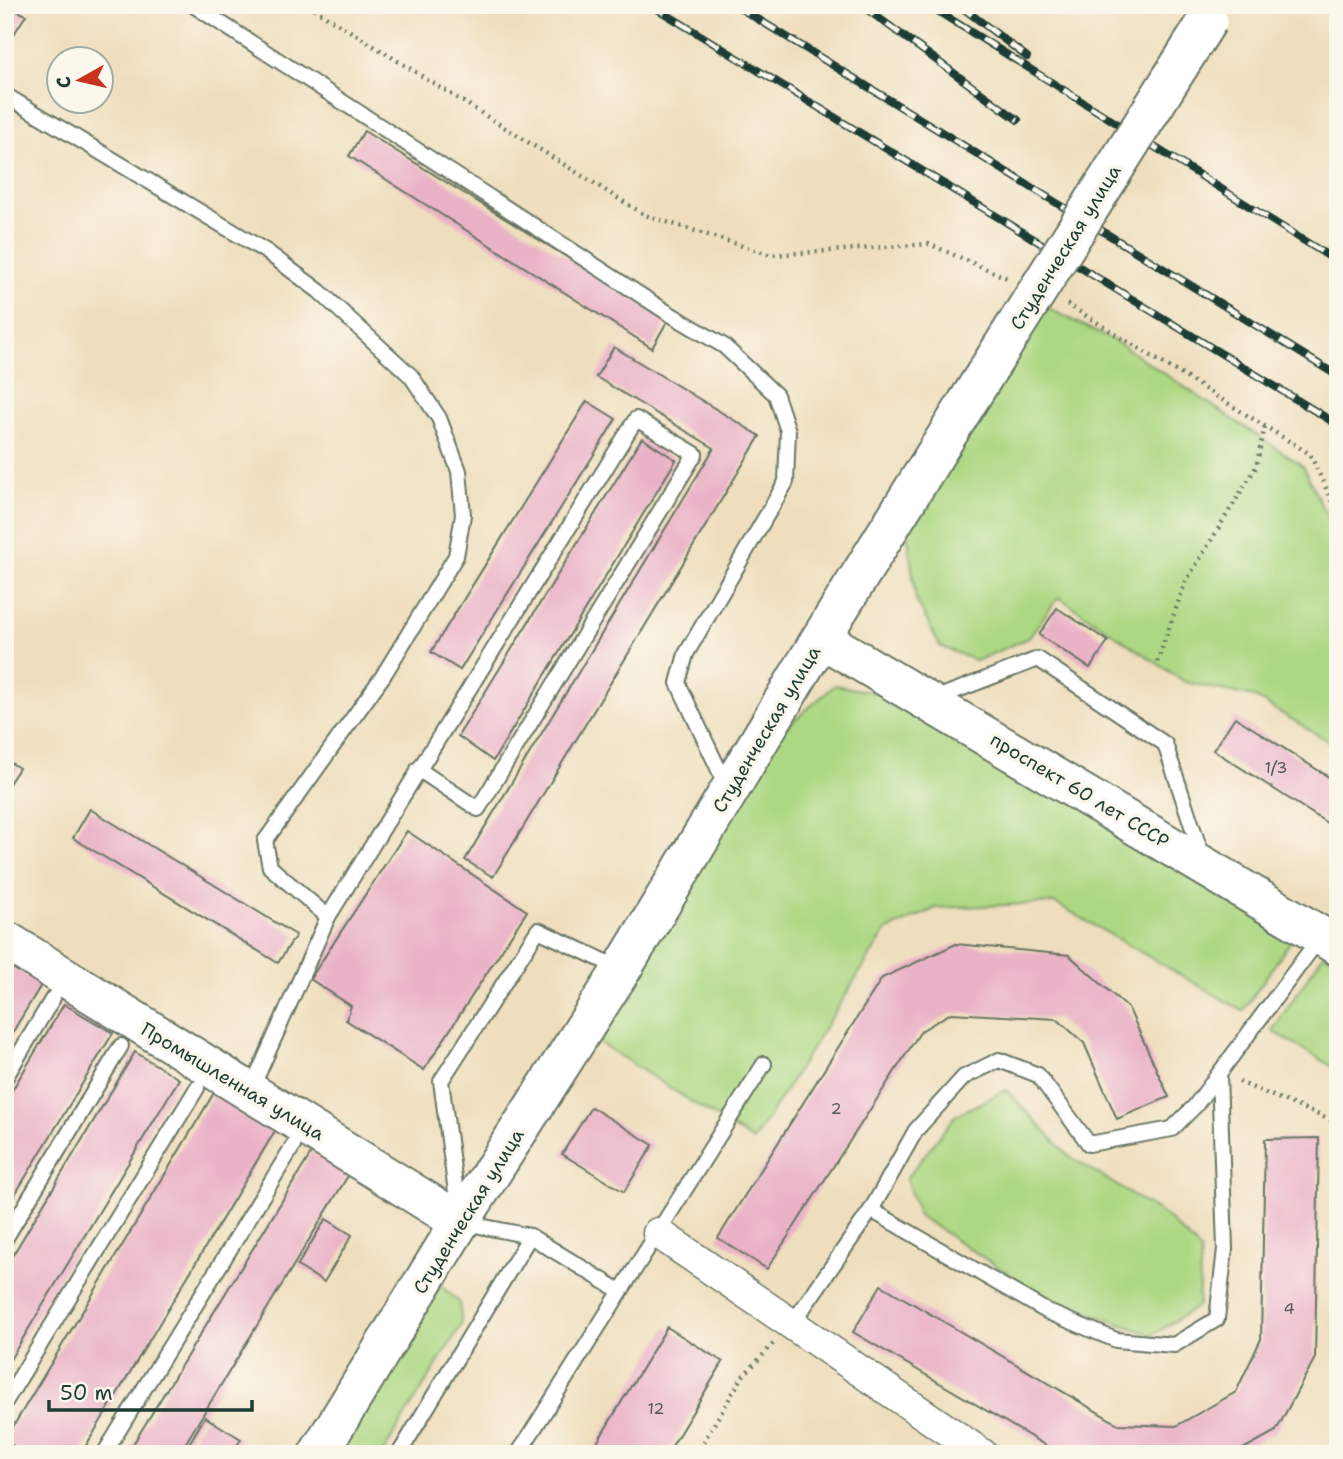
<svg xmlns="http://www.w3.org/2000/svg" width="1343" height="1459" viewBox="0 0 1343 1459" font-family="'Shantell Sans',sans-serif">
<rect width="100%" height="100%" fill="#fbf7ec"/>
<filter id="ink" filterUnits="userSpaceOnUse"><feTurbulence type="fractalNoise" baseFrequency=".0143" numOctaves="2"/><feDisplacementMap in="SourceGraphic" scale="14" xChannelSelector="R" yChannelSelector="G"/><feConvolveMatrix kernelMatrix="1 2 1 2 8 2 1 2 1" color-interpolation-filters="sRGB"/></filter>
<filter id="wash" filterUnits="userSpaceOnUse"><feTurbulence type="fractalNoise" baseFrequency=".00686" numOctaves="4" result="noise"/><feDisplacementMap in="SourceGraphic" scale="28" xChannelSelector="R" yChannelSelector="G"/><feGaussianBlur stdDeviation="1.57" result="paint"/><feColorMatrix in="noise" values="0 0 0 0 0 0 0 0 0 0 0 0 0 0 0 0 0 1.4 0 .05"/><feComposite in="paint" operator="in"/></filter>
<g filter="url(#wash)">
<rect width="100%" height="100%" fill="#efdebd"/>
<!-- green -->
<g fill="#add883" stroke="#668a5c" stroke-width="2">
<path d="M1044,306L1120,344L1303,466L1338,541V747L1254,697L1185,682L1059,597L1028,638L976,661L940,646L916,600L907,530Z"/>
<path d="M835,685L902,698L1296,933L1243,1011L1055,903L936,908L886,931L753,1141L592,1038L760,750Z"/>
<path d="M1324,953L1338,962V1070L1272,1031Z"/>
<path d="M1006,1090L1069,1156L1166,1216L1201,1251L1198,1306L1153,1335L1049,1300L919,1216L906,1179L956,1115Z"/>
<path d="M440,1285L459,1302L462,1324L382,1454H319Z"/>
</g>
<g id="blocks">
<!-- building -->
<g fill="#eab2c7">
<path d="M5,5L26,15L5,48Z"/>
<path d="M364,131L668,320L652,348L349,156Z"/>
<path d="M614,347L760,436L493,877L465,860L714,448L596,377Z"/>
<path d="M587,401L616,419L460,670L431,652Z"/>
<path d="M642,438L676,460L493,761L458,736Z"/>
<path d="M1057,608L1108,641L1090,668L1039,635Z"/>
<path d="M1235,717L1338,783V830L1213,750Z"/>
<path d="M5,759L19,768L5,790Z"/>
<path d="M90,809L296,935L278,963L73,838Z"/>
<path d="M407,831L527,911L424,1070L346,1020L351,1006L310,979Z"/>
<path d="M956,944L1069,955L1129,1009L1169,1097L1117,1119L1084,1043L1057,1019L951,1013L921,1031L767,1269L718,1238L882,978Z"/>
<path d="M5,963L41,985L5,1045Z"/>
<path d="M64,1004L113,1033L5,1211V1102Z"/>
<path d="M135,1052L179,1079L5,1368V1268Z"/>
<path d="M217,1088L278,1126L81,1454H26L5,1440Z"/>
<path d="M591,1107L653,1145L624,1192L562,1154Z"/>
<path d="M1319,1138L1315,1358L1276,1431L1234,1454H1060L853,1332L881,1285L1118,1424L1176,1426L1236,1392L1261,1339L1265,1139Z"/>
<path d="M312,1152L349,1174L179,1454H127Z"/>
<path d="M326,1219L352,1235L324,1282L297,1266Z"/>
<path d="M667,1327L723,1362L667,1454H590Z"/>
<path d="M205,1417L241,1439L232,1454H183Z"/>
</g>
</g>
</g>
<g filter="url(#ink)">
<use href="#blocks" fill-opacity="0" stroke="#687564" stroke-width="2"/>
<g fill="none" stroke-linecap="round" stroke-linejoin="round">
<!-- lane casing -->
<g stroke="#687564" stroke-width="18">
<g id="lane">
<path d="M193,5L665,311L724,346L776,395L788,431L786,482L686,654L678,683L727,787"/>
<path d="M5,95L267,252L319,291L411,376L439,418L459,471L463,515L456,556L383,676L265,841L270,867L328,917"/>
<path d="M934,699L1038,659L1165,744L1202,856"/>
<path d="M5,1078L53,998"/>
<path d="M251,1090L328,917L636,419L695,454L478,809L418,769"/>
<path d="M871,1210L1048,1312L1116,1340L1174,1345L1217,1319L1225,1249L1219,1074"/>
<path d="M5,1239L121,1046"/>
<path d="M620,1291L530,1236L460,1222L441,1081L538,930L621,969"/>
<path d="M792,1324L871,1210L916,1130L964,1077L999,1060L1038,1075L1089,1144L1172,1129L1195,1106L1321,936"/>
<path d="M5,1402L197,1088"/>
<path d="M104,1454L293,1146"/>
<path d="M399,1454L530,1236"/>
<path d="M518,1454L764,1064"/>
</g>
</g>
<!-- street casing -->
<g stroke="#687564" stroke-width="33">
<path id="street" d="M658,1233L982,1454"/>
</g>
<!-- secondary casing -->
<g stroke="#687564" stroke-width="42">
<g id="secondary">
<path d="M821,638L1338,946"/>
<path d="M5,940L460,1222"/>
<path d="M318,1454L460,1222L622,969L821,638L967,403"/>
</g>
</g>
<!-- path -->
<g stroke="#687564" stroke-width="4.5" stroke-dasharray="2 5" stroke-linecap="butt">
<path d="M308,5L645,215L771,255L929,244L1007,278"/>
<path d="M1067,304L1310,454L1338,514"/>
<path d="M1157,662L1185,583L1256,467L1265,426"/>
<path d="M1239,1082L1338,1123"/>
<path d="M696,1454L743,1376L774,1343"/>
<path d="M1336,1454V1122"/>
</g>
<!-- lane -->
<use href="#lane" stroke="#fff" stroke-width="14"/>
<!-- street -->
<use href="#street" stroke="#fff" stroke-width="30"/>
<!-- secondary -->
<use href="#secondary" stroke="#fff" stroke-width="38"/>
<!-- rail casing -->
<g stroke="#1f3d34" stroke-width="8">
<g id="rail">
<path d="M651,5L1338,425"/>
<path d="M735,5L1338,376"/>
<path d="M861,5L1018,120"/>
<path d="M928,5L1338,262"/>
<path d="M959,5L1027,57"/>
</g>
</g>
<!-- rail -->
<use href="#rail" stroke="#fbf7ec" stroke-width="5" stroke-dasharray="16" stroke-linecap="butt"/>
<!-- secondary-bridge casing -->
<g stroke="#687564" stroke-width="42" stroke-linecap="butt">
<path id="secondary-bridge" d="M967,403L1208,20"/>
</g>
<!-- secondary-bridge -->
<use href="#secondary-bridge" stroke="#fff" stroke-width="38"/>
</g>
</g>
<g text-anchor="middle" stroke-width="7" stroke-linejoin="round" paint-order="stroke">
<!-- number labels -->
<g font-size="16" fill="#525a59">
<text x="1276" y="773">1/3</text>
<text x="836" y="1114">2</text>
<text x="1289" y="1314">4</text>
<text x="656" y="1414">12</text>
</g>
<!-- street labels -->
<g font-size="19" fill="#1f3d34" stroke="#fbf7ec">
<text transform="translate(1065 247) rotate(-58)" y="7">Студенческая улица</text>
<text transform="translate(766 729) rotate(-59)" y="7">Студенческая улица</text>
<text transform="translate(1080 790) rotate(31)" y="7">проспект 60 лет СССР</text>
<text transform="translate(233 1081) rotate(31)" y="7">Промышленная улица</text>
<text transform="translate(468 1211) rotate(-58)" y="7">Студенческая улица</text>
</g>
</g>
<!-- margin -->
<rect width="1343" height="1459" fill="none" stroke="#fbf7ec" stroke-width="28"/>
<!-- north arrow -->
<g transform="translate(80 80) rotate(262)"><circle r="33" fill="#fbf7ec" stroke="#a3ada2" stroke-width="2"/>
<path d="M0-5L12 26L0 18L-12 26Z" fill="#c8321e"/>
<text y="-10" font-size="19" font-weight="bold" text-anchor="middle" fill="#1f3d34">С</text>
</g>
<!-- scale -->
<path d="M49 1400v10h203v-10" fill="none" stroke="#1f3d34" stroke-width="3.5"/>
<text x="60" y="1400" font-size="21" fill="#1f3d34" stroke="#fbf7ec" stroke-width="5" paint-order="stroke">50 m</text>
</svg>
